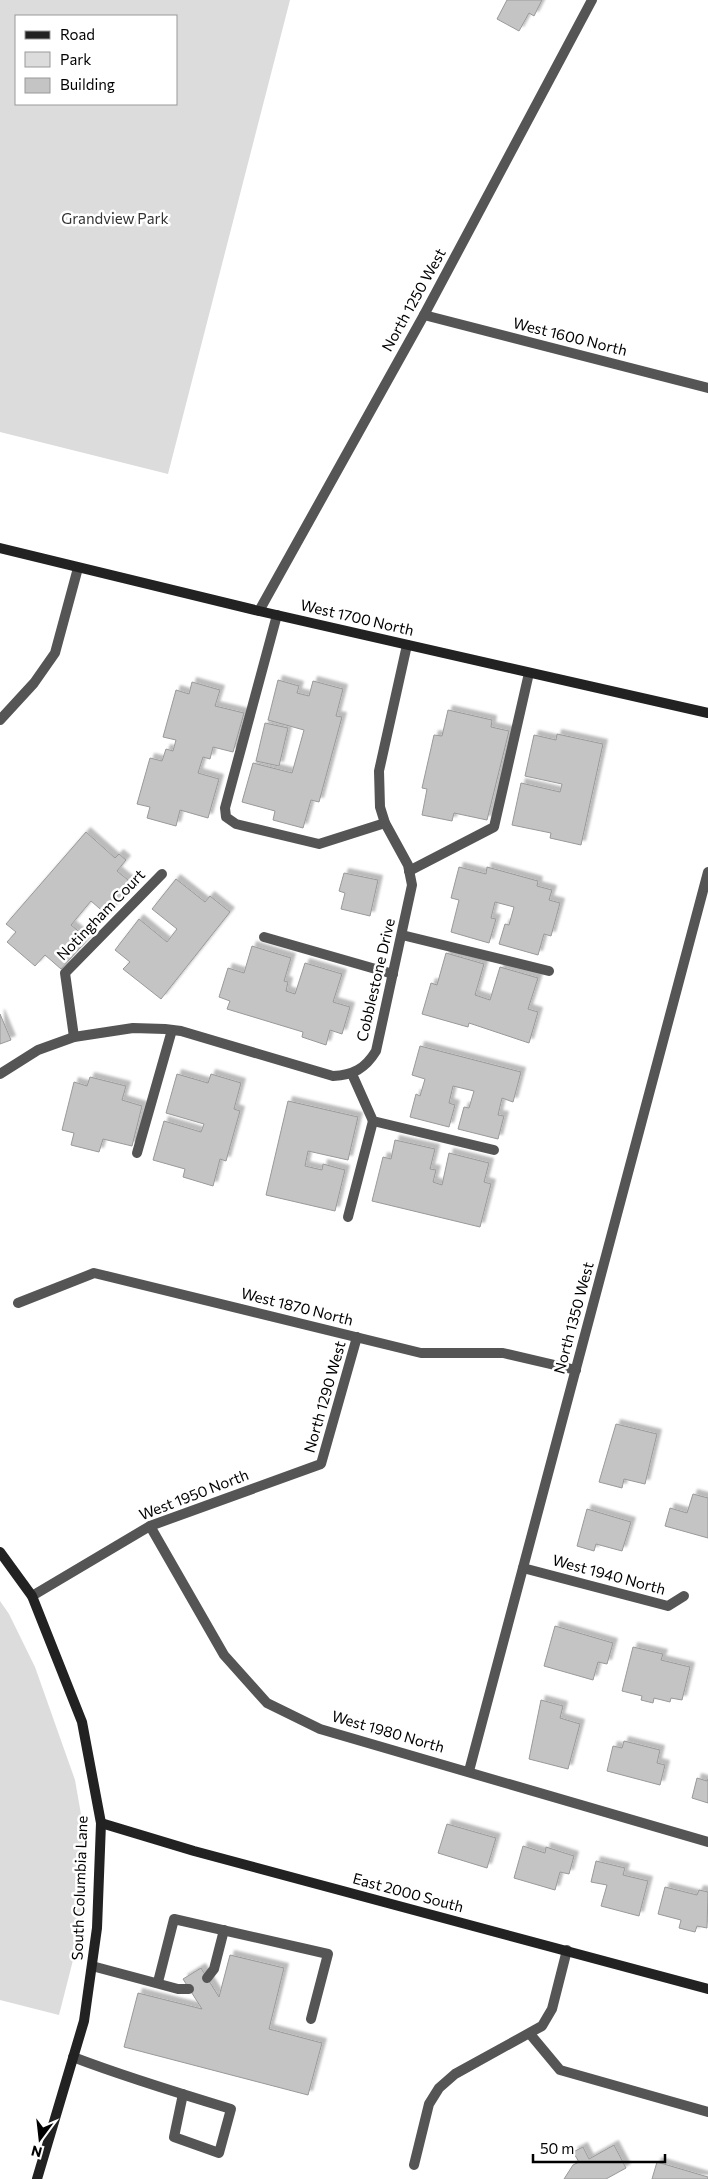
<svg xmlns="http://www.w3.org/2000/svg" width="708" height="2179" viewBox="0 0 708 2179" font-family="Commissioner,sans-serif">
<defs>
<filter id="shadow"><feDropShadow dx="4.5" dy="-4.5" stdDeviation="1" flood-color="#0004"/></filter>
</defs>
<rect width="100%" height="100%" fill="#fff"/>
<!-- green -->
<g fill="#dcdcdc" fill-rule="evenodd">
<path d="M0,0H290L168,474L0,432ZM176,16V104H16V16Z"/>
<path d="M0,1601L9,1614L35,1667L75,1780L86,1843L83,1921L59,2015L0,2000Z"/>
</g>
<!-- building -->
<g fill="#c4c4c4" stroke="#999" filter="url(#shadow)">
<path d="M507,0H542L534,16L529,13L519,31L497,19Z"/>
<path d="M278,680L299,686L297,693L309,696L313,681L343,689L336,716L342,717L319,802L311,800L303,828L273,820L275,811L242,802L253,763L292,773L304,730L268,720Z"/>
<path d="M192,682L220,690L215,706L244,713L233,752L213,747L210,759L203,757L198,773L219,779L208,818L180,810L176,826L147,818L150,807L137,804L150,758L162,761L166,749L173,751L176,740L163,737L176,690L189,694Z"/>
<path d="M448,710L492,720L491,727L509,731L487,820L454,813L452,821L422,815L427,789L422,788L434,735L442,736Z"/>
<path d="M265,723L288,728L279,766L256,761Z"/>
<path d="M557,734L603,744L581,845L550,838L551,833L512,825L521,783L560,792L562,784L525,776L534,735L556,740Z"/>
<path d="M86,832L115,858L119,854L126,860L117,871L133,884L107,915L91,901L71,925L88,939L61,969L45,955L35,966L7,942L16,932L6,924Z"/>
<path d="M459,867L486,874L487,867L538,881L537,886L552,890L549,900L560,903L551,936L544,934L538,955L499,944L505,924L509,925L514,907L495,902L491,918L496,919L489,943L451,932L459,900L451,898Z"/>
<path d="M344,873L378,880L370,916L341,909L345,893L339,891Z"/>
<path d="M176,879L205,902L210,896L230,912L161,999L123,969L130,962L115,950L139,919L167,942L177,929L152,909Z"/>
<path d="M252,946L291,958L284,981L288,982L286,991L295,994L305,963L342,974L333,1002L350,1007L342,1034L330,1030L326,1045L302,1037L303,1032L227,1009L230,1001L219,997L228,968L244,973Z"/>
<path d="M446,953L484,964L475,995L490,1000L500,967L538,978L528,1009L538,1012L529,1043L469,1023L468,1027L422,1014L431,983L437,985Z"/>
<path d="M0,1014L11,1040L0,1044Z"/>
<path d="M420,1046L521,1072L513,1102L502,1098L498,1115L504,1116L498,1139L458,1129L464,1107L469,1108L474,1091L453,1086L449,1103L455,1105L449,1127L410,1117L416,1094L420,1096L425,1079L412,1075Z"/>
<path d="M177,1074L208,1083L211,1074L241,1083L234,1109L240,1111L226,1161L220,1159L213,1186L183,1177L185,1169L153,1160L164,1121L201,1132L204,1124L166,1113Z"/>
<path d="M90,1077L126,1086L122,1100L142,1106L132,1146L103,1139L99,1152L71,1145L74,1133L62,1130L74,1082L87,1086Z"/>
<path d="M288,1101L358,1117L348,1160L308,1151L305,1166L322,1170L323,1164L345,1170L335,1211L266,1195Z"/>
<path d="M395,1140L435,1149L430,1169L436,1170L433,1182L442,1185L449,1153L489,1163L484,1182L491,1184L480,1227L372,1201L383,1157L391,1159Z"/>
<path d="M616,1424L657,1434L645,1484L624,1479L622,1488L599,1482Z"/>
<path d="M693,1494L708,1498V1538L665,1526L670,1508L687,1513Z"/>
<path d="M587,1509L631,1522L622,1551L596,1544L594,1551L577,1546Z"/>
<path d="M555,1626L613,1643L607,1664L598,1662L593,1680L544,1666Z"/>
<path d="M633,1647L663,1654L661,1660L690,1667L682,1700L671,1698L670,1702L654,1698L653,1703L641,1700L642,1696L622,1691Z"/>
<path d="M541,1700L563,1706L560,1718L580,1724L568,1769L529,1759Z"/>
<path d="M624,1741L660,1750L657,1763L665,1765L660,1785L607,1771L613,1746L622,1748Z"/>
<path d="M697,1778L707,1781L708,1779V1803L692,1798Z"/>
<path d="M447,1824L496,1838L487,1868L438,1853Z"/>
<path d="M523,1846L545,1853L546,1847L574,1856L569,1874L560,1872L555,1890L514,1878Z"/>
<path d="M596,1861L625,1868L623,1875L648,1881L639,1916L601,1906L607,1885L591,1882Z"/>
<path d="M665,1887L697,1895L699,1890L708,1892L707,1928L697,1926L695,1932L679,1928L681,1920L658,1914Z"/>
<path d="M230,1955L284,1968L269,2029L322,2043L308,2095L124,2047L138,1993L202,2009L183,1979L201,1968L219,1997Z"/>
<path d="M614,2145L626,2168L606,2179H564L573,2165L579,2162L573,2152L583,2147L589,2159Z"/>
<path d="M657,2162L708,2177V2179H652Z"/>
</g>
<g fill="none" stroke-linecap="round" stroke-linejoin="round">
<!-- lane -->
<g stroke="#555" stroke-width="10">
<path d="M409,871L494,827L529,673"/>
<path d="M402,935L549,971"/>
<path d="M264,937L393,974"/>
<path d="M74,1037L65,973L162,874"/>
<path d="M352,1074L373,1121L494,1150"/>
<path d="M137,1153L172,1030"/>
<path d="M348,1217L373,1121"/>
<path d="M92,1966L178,1989H189"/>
<path d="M207,1978L214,1969L224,1930"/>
<path d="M158,1982L174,1919L328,1954L311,2019"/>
<path d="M530,2034L560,2070L708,2112"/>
<path d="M73,2057C125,2077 178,2093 231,2109L219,2153L174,2137L183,2094"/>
</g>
<!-- street -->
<g stroke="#555" stroke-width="10">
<path d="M424,315L708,388"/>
<path d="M259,611L424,315L592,0"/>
<path d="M277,615L225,808L226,817L236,824L319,844L385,823"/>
<path d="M0,720L34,683L55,653L78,568"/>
<path d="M0,1074L38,1050L74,1037L133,1028L165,1029L181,1031L333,1076C353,1075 365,1069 376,1051L412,885L408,865L385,823L380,807L379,771L407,645"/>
<path d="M18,1303L94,1273L421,1353H503L576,1370"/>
<path d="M150,1526L224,1655L267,1703L320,1729L708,1842"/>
<path d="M523,1568L668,1606L684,1596"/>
<path d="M32,1596L150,1526L321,1464L357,1337"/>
<path d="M469,1771L708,872"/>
<path d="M414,2165L429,2104L439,2088L455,2074L542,2026L552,2009L567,1950"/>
</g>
<!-- secondary -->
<g stroke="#222" stroke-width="10">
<path d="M0,548L259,611L708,713"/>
<path d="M0,1552L32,1596L82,1722L101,1823L97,1928L84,2021L37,2179"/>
<path d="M101,1823L194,1851L708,1989"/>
</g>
</g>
<g text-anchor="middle" stroke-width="5" stroke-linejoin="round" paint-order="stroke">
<!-- park labels -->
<g font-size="15" fill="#333" stroke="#fff">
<text x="115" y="224">Grandview Park</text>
</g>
<!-- street labels -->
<g font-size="15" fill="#000" stroke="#fff">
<text transform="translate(414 300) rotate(-61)" y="5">North 1250 West</text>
<text transform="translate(570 337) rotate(14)" y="5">West 1600 North</text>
<text transform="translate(357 618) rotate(13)" y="5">West 1700 North</text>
<text transform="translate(101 915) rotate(-46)" y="5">Notingham Court</text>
<text transform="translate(376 980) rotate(-77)" y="5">Cobblestone Drive</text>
<text transform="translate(297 1307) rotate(14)" y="5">West 1870 North</text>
<text transform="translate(574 1318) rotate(-75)" y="5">North 1350 West</text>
<text transform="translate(325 1397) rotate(-74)" y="5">North 1290 West</text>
<text transform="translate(194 1495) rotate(-21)" y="5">West 1950 North</text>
<text transform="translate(609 1575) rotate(15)" y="5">West 1940 North</text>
<text transform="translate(388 1732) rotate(16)" y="5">West 1980 North</text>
<text transform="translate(80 1888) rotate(-88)" y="5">South Columbia Lane</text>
<text transform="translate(408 1893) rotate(15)" y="5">East 2000 South</text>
</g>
</g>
<!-- legend -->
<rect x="15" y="15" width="162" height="90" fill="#ffffff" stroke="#999999"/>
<rect x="25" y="31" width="25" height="8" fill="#222222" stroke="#999999"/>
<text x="60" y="40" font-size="15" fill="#000000">Road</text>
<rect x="25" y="52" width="25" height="15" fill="#dcdcdc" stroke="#999999"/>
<text x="60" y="65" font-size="15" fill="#000000">Park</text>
<rect x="25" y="78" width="25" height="15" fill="#c4c4c4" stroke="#999999"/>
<text x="60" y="90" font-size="15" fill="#000000">Building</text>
<!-- north arrow -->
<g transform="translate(40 2139) rotate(195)" stroke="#ffffff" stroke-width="4" paint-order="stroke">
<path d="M0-4L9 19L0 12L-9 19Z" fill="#000000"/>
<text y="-8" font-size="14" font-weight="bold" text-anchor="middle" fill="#000000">N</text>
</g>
<!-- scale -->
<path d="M533 2154v8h132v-8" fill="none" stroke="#000000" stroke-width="2.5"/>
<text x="540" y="2154" font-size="15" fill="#000000" stroke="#ffffff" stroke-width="4" paint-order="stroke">50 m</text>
</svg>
